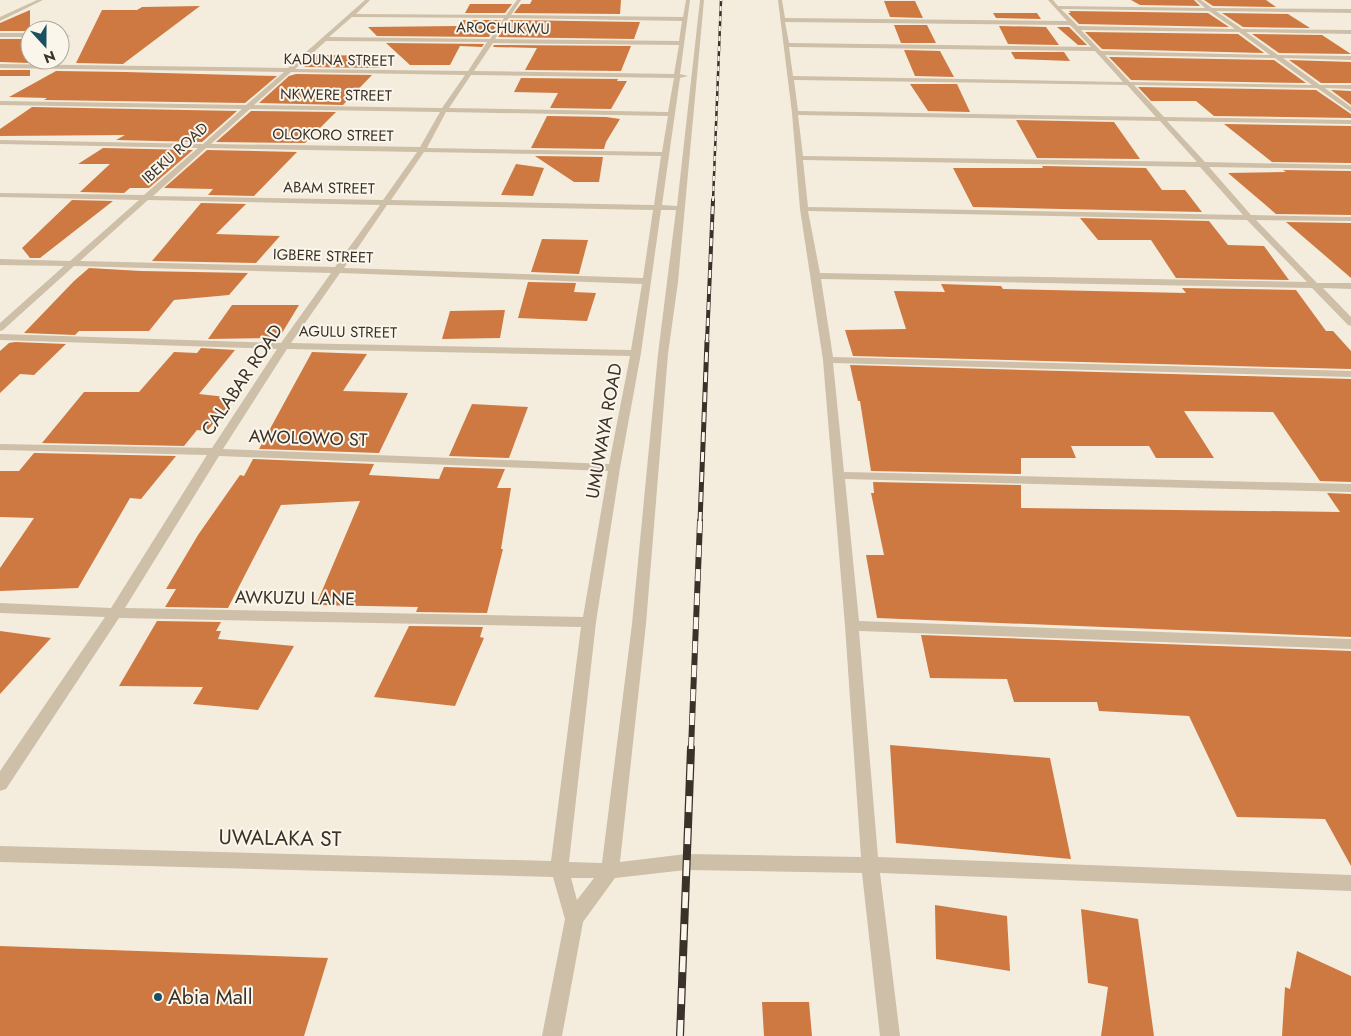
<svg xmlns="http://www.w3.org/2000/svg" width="1351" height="1036" viewBox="0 0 1351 1036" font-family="Jost,sans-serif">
<rect width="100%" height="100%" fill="#f4edde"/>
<!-- building -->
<g fill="#ce7942">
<path d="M532,0H621L620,14L514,13L521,4H530Z"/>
<path d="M1131,0H1194L1200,6L1140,5Z"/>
<path d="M1204,0H1266L1276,7L1213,6Z"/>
<path d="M884,1H915L923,18L890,17Z"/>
<path d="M470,4H512L505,13H465Z"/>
<path d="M200,6L123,64L76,63L102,10H137L142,7Z"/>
<path d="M30,10V31H0V23Z"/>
<path d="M1069,11L1208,13L1229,27L1079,24L1068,13H1071Z"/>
<path d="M993,13H1037L1041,19L996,18Z"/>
<path d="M1222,13L1288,14L1310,28L1243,27Z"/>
<path d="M461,20H501L489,37L377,36L368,27L457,26Z"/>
<path d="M510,20L640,22L634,39L498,37Z"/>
<path d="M894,25H927L936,43H901Z"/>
<path d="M999,26L1046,27L1059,45L1008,44Z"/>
<path d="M1057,27H1069L1087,45H1078Z"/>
<path d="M1085,32L1238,34L1264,53L1102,49Z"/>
<path d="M1252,34L1322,35L1351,54L1279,53Z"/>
<path d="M0,39H30V63L0,62Z"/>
<path d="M386,43L484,44L482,47L460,46L450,65H410Z"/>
<path d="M494,45L631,46L621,71L525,70L537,48L493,47Z"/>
<path d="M904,50L940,51L954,77L915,76Z"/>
<path d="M1011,52H1064L1070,61L1015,59Z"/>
<path d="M317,55L391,56L379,68L304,67Z"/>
<path d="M1109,57L1274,60L1306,83L1131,80Z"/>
<path d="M1289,60L1351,62V83H1321Z"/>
<rect x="0" y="70" width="30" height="6"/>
<path d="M56,71L125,72L277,76L245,103L44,100L47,98L9,97Z"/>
<path d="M296,74L372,75L343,105L259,103L289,76Z"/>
<path d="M521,78L618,79L617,81H627L611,109L550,108L558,93L514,92Z"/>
<path d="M910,84H957L970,112L928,111Z"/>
<path d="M1138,87L1316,90L1351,114V118L1214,116L1196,101H1151Z"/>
<path d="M1331,90L1351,91V105Z"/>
<path d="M32,107L237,111L202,142L116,140L125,135L0,136V129Z"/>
<path d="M251,111L336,112L305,143L216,142Z"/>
<path d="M547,116L606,117L620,119L606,142L604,149L531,148Z"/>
<path d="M1016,120L1114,122L1140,159L1037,158Z"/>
<path d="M1224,124L1351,126V163L1272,162Z"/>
<path d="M103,148L193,150L149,188H130L124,193L80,192L110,164H78Z"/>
<path d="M207,150L297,152L254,196L208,195L213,189L164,188Z"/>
<path d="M535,156L603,157L599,182H574Z"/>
<path d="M516,164L544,168L533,196L501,195Z"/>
<path d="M1042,166L1146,168L1162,190H1185L1202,212L973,207L953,168H1043Z"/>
<path d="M1283,170L1351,171V215L1276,214L1228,173L1286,172Z"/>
<path d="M72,200L113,201L40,258H30L22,248Z"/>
<path d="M201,203L246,204L216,234L280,236L256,263L152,261Z"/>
<path d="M1080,218L1209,221L1228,245L1264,246L1289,280L1176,278L1151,240H1098Z"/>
<path d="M1286,222L1351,223V278Z"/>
<path d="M542,239L588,240L579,274L531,272Z"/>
<path d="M89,268L141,271L248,273L229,295L174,300L149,331H79L75,335L24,333L74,281Z"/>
<path d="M528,282L576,283L574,292L596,293L587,321L518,318Z"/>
<path d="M941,284L1001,286L1003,289L1139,292L1186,293L1182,288L1296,290L1326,331H1333L1351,351V369L853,356L845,330L906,329L894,291L945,292Z"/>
<path d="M232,305H299L279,338L208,339Z"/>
<path d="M505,310L500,338L442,339L450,311Z"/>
<path d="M15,342L66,344L34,375L20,374L0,393V351L9,343Z"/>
<path d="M201,348L235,350L199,394L235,398L207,431L197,430L184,446L42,443L84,392H139L174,352L197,353Z"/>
<path d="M312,352L367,354L343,391L408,393L379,453L259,449Z"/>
<path d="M850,365L1351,379V482L1320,481L1273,412L1184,411L1214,458H1156L1149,446H1071L1076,458H1021V474L871,471L860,401H858Z"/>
<path d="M472,404L528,407L509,458L449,456Z"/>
<path d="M34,453L176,456L141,499L130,498L78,588L0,591V568L34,518L0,517V471H19Z"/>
<path d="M253,459L374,464L369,475L439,479L444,467L505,469L497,488H511L501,549H503L487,613L416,612L418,607L316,605L360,501L281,505L228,608L165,607L176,589H166L198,535L240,475L244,476Z"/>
<path d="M873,482L1021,485V508L1340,512L1327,493L1351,494V637L877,618L866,555H884L871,493H874Z"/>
<path d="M157,621L221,622L216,631H221L218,639L294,646L258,710L193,704L203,687L119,686Z"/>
<path d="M409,626L483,627L480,637L484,638L455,706L374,697Z"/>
<path d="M0,631L51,638L0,694Z"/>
<path d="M921,635L1351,651V866L1325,819L1237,817L1189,716L1099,711L1097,702H1014L1007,679L930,678Z"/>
<path d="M890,745L1050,758L1071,859L896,843Z"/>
<path d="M935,905L1007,916L1010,971L936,959Z"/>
<path d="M1081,909L1138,919L1154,1036H1101L1108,987L1088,983Z"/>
<path d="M0,946L328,958L304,1036H0Z"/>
<path d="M1297,951L1351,976V1036H1282L1285,987L1290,989Z"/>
<path d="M762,1002H809L812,1036H764Z"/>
</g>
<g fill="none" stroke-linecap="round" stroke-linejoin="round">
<!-- minor -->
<g fill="#cebfa8" fill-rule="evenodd">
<path d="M37,0H43L0,21V17Z"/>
<path d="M365,0H370L356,14L506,15L517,0H521L511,15L683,17L686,0H690L680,74L688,76L680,78L662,205L677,206L700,0H704L678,282L668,354L646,624L620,862L686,854L861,857L845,626L823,360L800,209L792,113L778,0H782L785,18L1067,21L1048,0H1053L1058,6L1205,8L1196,0H1201L1212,8L1351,9V13L1216,11L1242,29L1351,30V34L1246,32L1278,55L1351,56V60L1283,58L1320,85H1351V89L1325,88L1351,107V112L1317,88L1134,85L1164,117L1351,120V124L1167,121L1205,162L1351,165V169L1209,167L1251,215L1351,217V221L1256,220L1317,283H1351V289L1323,288L1351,317V326L1348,325L1312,288L821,279L833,357L1351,371V377L833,363L844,472L1351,484V492L845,479L859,621L1351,639V649L859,631L878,857L1351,875V891L880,873L900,1036H880L862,873L686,870L615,878L583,922L562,1036H542L565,919L553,877L0,862V846L551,861L581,627L119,618L6,789L0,791V771L105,617L0,613V603L111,608L207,455L0,450V444L212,448L277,349L0,340V334L281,343L331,273L74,266L3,330L0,331V323L64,266L0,265V259L70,261L139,200L0,197V193L144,195L198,148L0,144V140L203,144L242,109L0,105V101L246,105L284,72L0,68V64L288,68ZM1061,9L1209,11L1235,29L1078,26ZM352,17L504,18L490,39L329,37ZM509,18L682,21L679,41L495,39ZM785,22L1070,25L1091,47L789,43ZM1081,30L1239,32L1270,55L1101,51ZM326,41L487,42L468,71L295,69ZM493,43L679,45L674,74L474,71ZM789,47L1095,51L1123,82L793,76ZM1105,55L1275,58L1312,85L1130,82ZM291,72L465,75L442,108L254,105ZM471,75L674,78L668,112L449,108ZM794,80L1127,85L1156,117L798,111ZM250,109L440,112L420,147L211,144ZM446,112L668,116L662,152L427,148ZM798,115L1160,121L1197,162L803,156ZM206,148L417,152L383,200L153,196ZM424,152L661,156L654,205L391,200ZM803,160L1200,167L1243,215L808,207ZM148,200L380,205L335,267L80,261ZM387,205L653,210L643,278L344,268ZM661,210H676L658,354L632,624L602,863L569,862L596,622L620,468L641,353ZM808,211L1247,220L1307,282L820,273ZM340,273L642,284L631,350L291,343ZM287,349L630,356L609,464L223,449ZM219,456L608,471L583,617L125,608ZM571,878H594L577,900Z"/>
<rect x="0" y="33" width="30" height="4"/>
<path d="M60,34L71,36L60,38Z"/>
</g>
<!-- rail-far4 casing -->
<g stroke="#3a3129" stroke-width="2.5">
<path id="rail-far4" d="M713,201L721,0"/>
</g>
<!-- rail-far3 casing -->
<g stroke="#3a3129" stroke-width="4">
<path id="rail-far3" d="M707,342L713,200"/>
</g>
<!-- rail-far2 casing -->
<g stroke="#3a3129" stroke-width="5">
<path id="rail-far2" d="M700,522L707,341"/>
</g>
<!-- rail-far1 casing -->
<g stroke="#3a3129" stroke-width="6">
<path id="rail-far1" d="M691,749L700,521"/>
</g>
<!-- rail casing -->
<g stroke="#3a3129" stroke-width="8">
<path id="rail" d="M680,1036L691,748"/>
</g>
<!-- rail-far4 -->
<use href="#rail-far4" stroke="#fbf6eb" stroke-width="2" stroke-dasharray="5" stroke-linecap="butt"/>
<!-- rail-far3 -->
<use href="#rail-far3" stroke="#fbf6eb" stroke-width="2.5" stroke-dasharray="8" stroke-linecap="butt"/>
<!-- rail-far2 -->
<use href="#rail-far2" stroke="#fbf6eb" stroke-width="3" stroke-dasharray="10" stroke-linecap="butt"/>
<!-- rail-far1 -->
<use href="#rail-far1" stroke="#fbf6eb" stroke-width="4.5" stroke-dasharray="12" stroke-linecap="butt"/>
<!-- rail -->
<use href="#rail" stroke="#fbf6eb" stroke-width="5.5" stroke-dasharray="16" stroke-linecap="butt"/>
</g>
<!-- markers -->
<circle fill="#1b505f" stroke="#fbf6eb" stroke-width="2" cx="158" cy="997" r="5"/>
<g text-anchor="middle" stroke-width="4" stroke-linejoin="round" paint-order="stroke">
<!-- far-street labels -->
<g font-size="15" fill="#3a3129" stroke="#fbf6eb">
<text transform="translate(503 28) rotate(1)" y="5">AROCHUKWU</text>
<text transform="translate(339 60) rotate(1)" y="5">KADUNA STREET</text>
<text transform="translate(336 95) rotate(1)" y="5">NKWERE STREET</text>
<text transform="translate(333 135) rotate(1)" y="5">OLOKORO STREET</text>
<text transform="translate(175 153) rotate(-42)" y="5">IBEKU ROAD</text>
<text transform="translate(329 188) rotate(1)" y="5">ABAM STREET</text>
<text transform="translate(323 256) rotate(2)" y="5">IGBERE STREET</text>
<text transform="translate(348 332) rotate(1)" y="5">AGULU STREET</text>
</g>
<!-- street labels -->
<g font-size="18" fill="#3a3129" stroke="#fbf6eb">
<text transform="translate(242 380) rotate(-56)" y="6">CALABAR ROAD</text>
<text transform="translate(604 431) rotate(-80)" y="6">UMUWAYA ROAD</text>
<text transform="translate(308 438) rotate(2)" y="6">AWOLOWO ST</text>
<text transform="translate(295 598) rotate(1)" y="6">AWKUZU LANE</text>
</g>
<!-- near-street labels -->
<g font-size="21" fill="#3a3129" stroke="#fbf6eb">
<text transform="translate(280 838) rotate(1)" y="7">UWALAKA ST</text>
</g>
<!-- near-poi labels -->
<g font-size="21" fill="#3a3129" stroke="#fbf6eb" text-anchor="start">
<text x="168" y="1004">Abia Mall</text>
</g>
</g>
<!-- north arrow -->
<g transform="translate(45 45) rotate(159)"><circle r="24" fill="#fbf6eb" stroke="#aea79d"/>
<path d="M0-4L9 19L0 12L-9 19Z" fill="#1b505f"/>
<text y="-8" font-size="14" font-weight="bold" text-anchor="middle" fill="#3a3129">N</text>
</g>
</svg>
